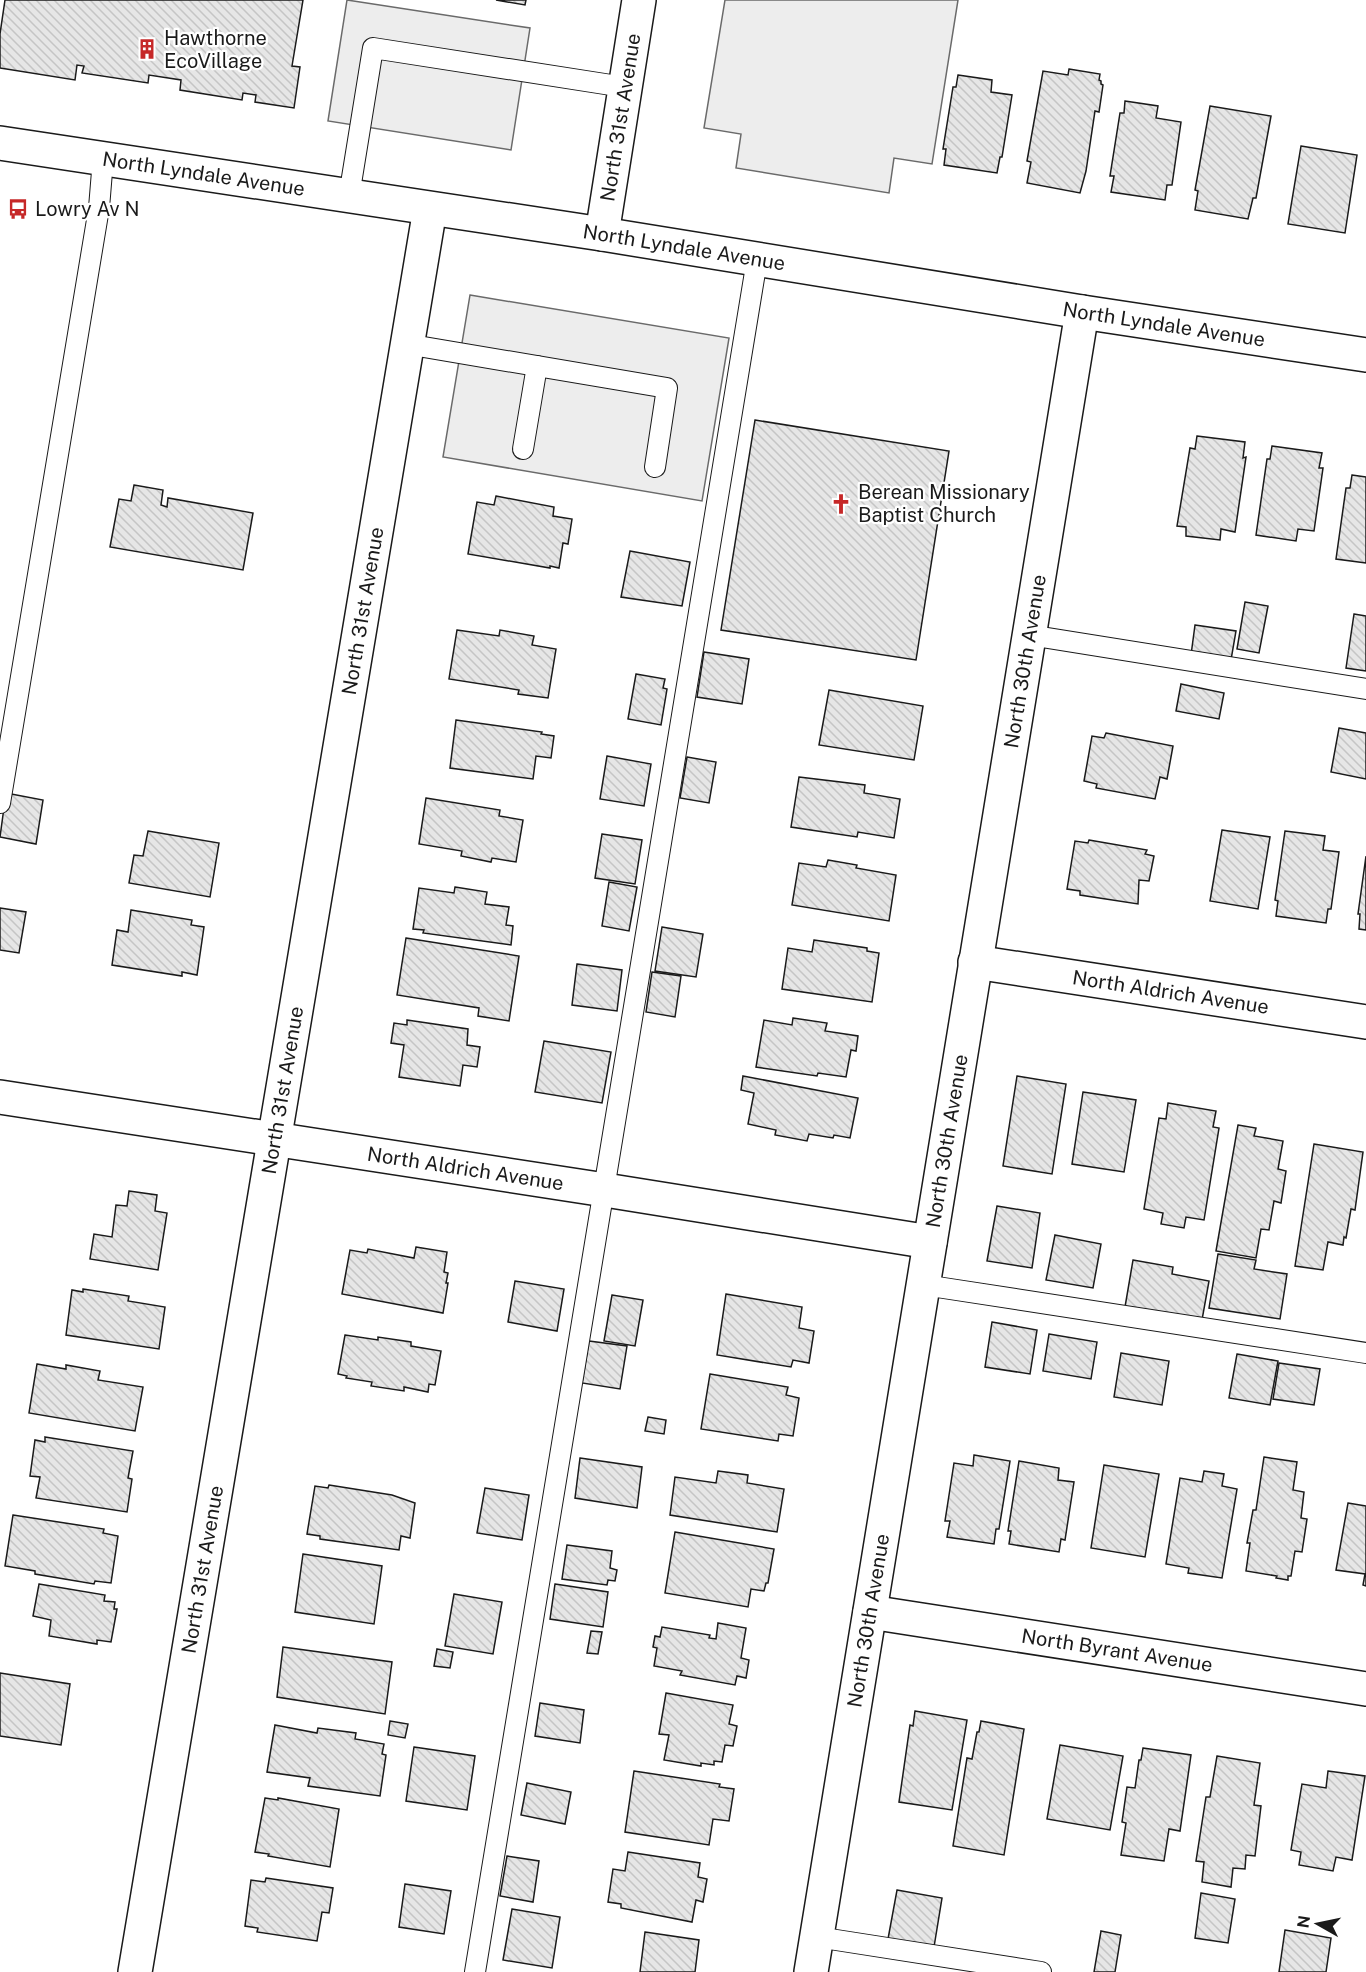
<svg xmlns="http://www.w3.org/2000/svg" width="1366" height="1972" viewBox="0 0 1366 1972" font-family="'Public Sans',sans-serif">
<defs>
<pattern id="building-back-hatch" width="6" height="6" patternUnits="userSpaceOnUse" patternTransform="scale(1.5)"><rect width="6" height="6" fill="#e6e6e6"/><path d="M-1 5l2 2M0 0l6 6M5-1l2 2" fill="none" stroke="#c5c5c5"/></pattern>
</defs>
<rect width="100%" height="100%" fill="#fff"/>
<!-- built -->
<g fill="#ededed" stroke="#6a6a6a" stroke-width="1.5">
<path d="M347,0L530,28L511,150L328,121Z"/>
<path d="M725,0H958L932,164L894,158L889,193L736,168L741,134L704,128Z"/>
<path d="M470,295L729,338L702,501L443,457Z"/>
</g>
<!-- building -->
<g fill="url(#building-back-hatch)" stroke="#1a1a1a" stroke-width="1.5">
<path d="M5,0H303L292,66L300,67L294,108L255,102L256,95L243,93L242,100L180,90L181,80L149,75L148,83L82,73L84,66L77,65L75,80L0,68V34Z"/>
<path d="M496,0H526L525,5Z"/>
<path d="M1069,69L1100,74L1099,80L1101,81V84L1103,85L1099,112L1095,111L1086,171L1080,193L1027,183L1031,162L1027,161L1043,71L1068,75Z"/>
<path d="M958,75L992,80L991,92L1012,95L1002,157H1000L997,173L944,165L946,149H943L953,87H956Z"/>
<path d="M1125,101L1158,106L1156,118L1181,122L1172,185H1167L1165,200L1111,192L1114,176H1110L1120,113H1124Z"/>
<path d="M1210,106L1271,116L1256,198H1253L1248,219L1195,210L1198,191L1195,190Z"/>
<path d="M1301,146L1357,155L1345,233L1288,224Z"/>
<path d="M755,420L949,451L916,660L721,630Z"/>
<path d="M1197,436L1245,442L1243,458L1246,457L1235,532L1221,529L1220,540L1186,536V527L1177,526L1190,448L1195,449Z"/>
<path d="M1272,446L1322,453L1319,468H1323L1314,531L1298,529L1296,541L1256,535L1267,459H1270Z"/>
<path d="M1352,475L1366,477V563L1336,559L1346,488H1350Z"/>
<path d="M134,485L163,490L161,505L167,507L168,498L253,513L243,570L110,547L119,499L131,501Z"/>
<path d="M496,496L554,507L553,516L572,519L568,544L563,543L559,568L550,566V568L468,554L477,502L494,505Z"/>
<path d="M630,551L690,562L682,606L621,597Z"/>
<path d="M1245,602L1268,606L1259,653L1237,649Z"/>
<path d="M1354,614L1366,616V671L1346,668Z"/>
<path d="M1195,625L1236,631L1231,660L1191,655Z"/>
<path d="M457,630L499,636L500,630L534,636L532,645L556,649L548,698L518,694L519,690L449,679Z"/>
<path d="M704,652L749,659L742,704L697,697Z"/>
<path d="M636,674L665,679L663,688L667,689L661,725L628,719Z"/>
<path d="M1181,684L1224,693L1219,719L1176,711Z"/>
<path d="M829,690L923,706L914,760L819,745Z"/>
<path d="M456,720L542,732L541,734L554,736L551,758L536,756L533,779L450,768Z"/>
<path d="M1339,728L1366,733V779L1331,772Z"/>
<path d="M1106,733L1173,746L1167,779L1160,777L1155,799L1096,788L1097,784L1084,781L1092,736L1104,738Z"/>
<path d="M607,756L651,764L644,806L600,799Z"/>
<path d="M687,757L716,762L709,803L680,798Z"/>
<path d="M799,777L865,785L864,793L900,799L894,838L858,832L857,837L791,827Z"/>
<path d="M6,793L43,800L36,844L0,837Z"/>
<path d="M426,798L500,810L499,816L523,820L516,862L492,858L491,862L461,856L462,851L419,844Z"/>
<path d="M1222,830L1270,837L1258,909L1210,901Z"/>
<path d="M148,831L219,843L210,897L129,883L134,855L143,856Z"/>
<path d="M1285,831L1325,836L1323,850L1339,852L1331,909H1328L1326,923L1276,916L1278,901L1275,900Z"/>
<path d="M602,834L642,840L635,884L595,878Z"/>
<path d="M1089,840L1147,850L1145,854L1154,856L1149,881L1139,880L1138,904L1080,895V891L1067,889L1075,841L1088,843Z"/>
<path d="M1366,856V930L1359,929L1360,914H1358Z"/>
<path d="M828,860L857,865L856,868L896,875L889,921L792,905L799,863L826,867Z"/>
<path d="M609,882L637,887L629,931L602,926Z"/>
<path d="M455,887L487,892L485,904L509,907L506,925L513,926L511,945L423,933L424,930L413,929L419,888L454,893Z"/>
<path d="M0,908L26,912L19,953L0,950Z"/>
<path d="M131,910L192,920L191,925L204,927L197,975L182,972V976L112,965L117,930L128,932Z"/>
<path d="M662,927L703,934L696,977L655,971Z"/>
<path d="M406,938L519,956L509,1021L478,1016L479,1008L397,995Z"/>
<path d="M814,940L867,948V951L879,953L872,1002L782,989L788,948L812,952Z"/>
<path d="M577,964L622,970L617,1011L572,1005Z"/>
<path d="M652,972L681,976L675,1017L646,1012Z"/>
<path d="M793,1018L827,1023L825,1031L858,1036L856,1051L851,1050L846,1077L818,1073L817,1076L756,1067L764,1020L792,1025Z"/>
<path d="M407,1020L468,1029L467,1045L480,1047L477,1067L463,1065L460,1086L399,1077L404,1045L391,1043L394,1023L407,1025Z"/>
<path d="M544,1041L611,1052L602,1103L535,1092Z"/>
<path d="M743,1076L858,1098L850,1138L834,1135L833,1138L809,1134L807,1141L775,1135L776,1130L748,1124L754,1093L741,1090Z"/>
<path d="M1017,1076L1066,1084L1052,1174L1003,1166Z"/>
<path d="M1083,1092L1136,1100L1124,1172L1072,1164Z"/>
<path d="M1168,1103L1216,1111L1213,1127L1219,1128L1204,1220L1186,1217L1184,1228L1161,1224L1163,1213L1144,1209L1159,1118L1166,1119Z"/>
<path d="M1238,1125L1256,1128L1254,1136L1283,1141L1278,1169L1286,1171L1281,1203L1274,1201L1269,1230L1261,1229L1256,1258L1216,1251Z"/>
<path d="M1314,1144L1363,1152L1355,1210L1351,1209L1346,1238L1344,1237L1343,1245L1328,1242L1323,1270L1295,1266Z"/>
<path d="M129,1191L157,1195L155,1211L167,1213L158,1270L90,1259L94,1234L112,1237L116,1205L127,1206Z"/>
<path d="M997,1206L1040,1213L1032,1268L987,1261Z"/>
<path d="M1055,1235L1101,1244L1093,1288L1046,1280Z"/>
<path d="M416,1247L447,1252L444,1272L448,1273L446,1283H448L443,1313L342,1294L350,1250L367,1253L368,1249L414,1258Z"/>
<path d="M1218,1254L1256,1260L1254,1269L1287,1274L1280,1319L1209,1308Z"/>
<path d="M1133,1260L1173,1267L1172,1274L1209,1281L1202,1320L1125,1307Z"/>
<path d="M515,1281L564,1289L557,1331L508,1322Z"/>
<path d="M83,1289L129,1296L128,1301L165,1307L159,1349L66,1335L72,1290L83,1292Z"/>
<path d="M726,1294L802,1307L799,1328L814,1331L809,1363L793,1360L791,1367L717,1355Z"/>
<path d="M612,1295L643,1300L635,1346L604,1341Z"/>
<path d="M992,1322L1037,1330L1030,1374L985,1367Z"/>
<path d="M1049,1334L1097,1342L1091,1379L1043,1371Z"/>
<path d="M345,1335L378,1340V1337L411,1342V1346L441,1351L435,1385L429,1384L428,1392L404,1387V1391L371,1386L372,1382L346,1378L347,1376L338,1374Z"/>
<path d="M589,1341L627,1346L620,1389L582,1383Z"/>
<path d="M1121,1353L1169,1361L1162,1405L1114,1397Z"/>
<path d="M1237,1354L1278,1361L1270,1405L1229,1398Z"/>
<path d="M1279,1363L1320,1369L1314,1405L1273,1399Z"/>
<path d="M37,1364L66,1369V1365L100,1371L98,1380L143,1387L135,1431L29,1413Z"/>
<path d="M710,1374L788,1387L786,1395L799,1398L793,1436L779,1434L778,1441L701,1429Z"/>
<path d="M648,1417L666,1420L664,1434L645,1431Z"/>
<path d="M45,1437L133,1451L128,1478L132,1479L127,1512L36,1498L40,1477L30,1476L35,1440L45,1442Z"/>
<path d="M974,1455L1010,1461L999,1529H996L994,1544L947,1537L950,1521H945L954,1463L973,1466Z"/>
<path d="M1264,1457L1297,1462L1293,1490L1304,1492L1301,1518L1307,1519L1302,1552L1295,1551L1291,1576H1288V1580L1276,1578L1277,1576L1246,1571L1250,1543H1247L1253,1510H1256Z"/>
<path d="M580,1458L642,1467L637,1508L575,1498Z"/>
<path d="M1019,1461L1059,1468L1058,1480L1074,1482L1065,1540L1061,1539L1059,1552L1009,1544L1011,1531H1008Z"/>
<path d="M1104,1465L1159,1474L1145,1557L1091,1548Z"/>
<path d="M718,1471L748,1475L747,1483L784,1489L777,1532L670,1515L675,1477L716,1483Z"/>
<path d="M1204,1471L1224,1474L1222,1486L1237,1489L1222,1578L1188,1573L1189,1568L1166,1564L1180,1478L1202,1482Z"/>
<path d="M329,1485L392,1495L415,1503L410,1538L401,1536L399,1550L320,1539V1536L307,1534L315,1486L328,1488Z"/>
<path d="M485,1488L529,1495L522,1540L477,1533Z"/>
<path d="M1348,1503L1366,1506V1586L1363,1585L1365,1574L1336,1570Z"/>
<path d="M13,1515L104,1529L103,1533L118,1536L111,1583L95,1581L94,1584L35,1574V1571L5,1566Z"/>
<path d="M675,1532L774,1549L768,1583H766L764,1591L751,1589L748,1607L665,1593Z"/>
<path d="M567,1545L612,1551L610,1568L617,1570L615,1581L608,1580L607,1585L562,1579Z"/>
<path d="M303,1554L382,1566L374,1624L295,1612Z"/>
<path d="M39,1584L105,1595L104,1601L115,1602L114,1609H117L111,1642L97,1640V1644L49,1636L51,1620L33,1616Z"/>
<path d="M555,1584L608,1592L603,1627L550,1619Z"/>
<path d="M454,1594L502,1602L493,1654L445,1646Z"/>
<path d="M718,1623L746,1628L741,1658L749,1660L746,1678L737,1676L735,1685L680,1675L682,1671L654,1666L657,1648L653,1647L655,1636L660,1637L662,1627L710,1635L709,1638L716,1639Z"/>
<path d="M591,1631L602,1632L598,1654L587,1653Z"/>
<path d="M283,1647L392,1662L385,1714L277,1697Z"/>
<path d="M437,1649L453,1652L450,1668L434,1666Z"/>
<path d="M0,1673L70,1684L61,1745L0,1736Z"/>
<path d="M666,1693L733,1705L729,1724L737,1726L733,1746L725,1745L722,1762L714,1761V1765L701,1763V1766L664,1760L669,1735L659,1734Z"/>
<path d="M540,1703L584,1710L580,1743L535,1736Z"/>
<path d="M915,1711L967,1720L952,1810L899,1802L910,1725L913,1726Z"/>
<path d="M390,1721L408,1724L405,1738L388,1735Z"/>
<path d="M981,1721L1024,1729L1004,1855L953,1846L967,1758L972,1759L977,1732H979Z"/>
<path d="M275,1725L317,1733L318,1728L356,1733L355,1739L384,1744L382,1754L386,1755L380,1796L308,1786L310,1778L267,1772Z"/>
<path d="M1060,1745L1123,1756L1110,1830L1047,1819Z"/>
<path d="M414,1747L475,1756L467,1810L406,1801Z"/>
<path d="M1143,1748L1191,1755L1180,1831L1169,1829L1164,1861L1121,1855L1126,1823L1122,1822L1127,1787L1135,1788L1139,1760H1141Z"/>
<path d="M1217,1756L1260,1763L1254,1805L1261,1806L1255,1856L1246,1855L1245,1869L1233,1868L1231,1887L1202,1882L1204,1862L1196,1861L1206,1797H1210Z"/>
<path d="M634,1771L720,1784L719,1787L734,1789L729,1821L713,1819L709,1845L625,1832Z"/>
<path d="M1328,1771L1365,1776L1352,1860L1336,1857L1333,1871L1299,1865L1301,1852L1291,1850L1302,1784L1326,1788Z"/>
<path d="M527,1783L571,1792L565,1824L521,1815Z"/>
<path d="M265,1798L278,1800V1798L339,1809L330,1867L268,1856L269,1854L255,1852Z"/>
<path d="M628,1852L700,1863L698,1877L707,1879L703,1902L696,1900L692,1922L621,1908V1904L608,1902L613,1869L625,1871Z"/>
<path d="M507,1856L539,1861L533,1902L500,1896Z"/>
<path d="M266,1878L333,1888L329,1913L322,1912L317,1941L257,1932L258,1928L245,1926L251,1880L265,1882Z"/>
<path d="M405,1884L451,1891L444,1934L399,1927Z"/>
<path d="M897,1890L942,1898L934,1947L888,1939Z"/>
<path d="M1201,1893L1235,1899L1228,1943L1195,1938Z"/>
<path d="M512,1909L560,1917L552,1968L503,1960Z"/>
<path d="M1285,1930L1331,1938L1326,1972H1279Z"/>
<path d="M1101,1931L1121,1935L1115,1972H1094Z"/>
<path d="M645,1932L699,1940L695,1972H640Z"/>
</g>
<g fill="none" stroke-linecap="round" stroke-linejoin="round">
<!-- lane casing -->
<g stroke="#1a1a1a" stroke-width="22">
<g id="lane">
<path d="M349,196L373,48L624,87"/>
<path d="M406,344L667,388L655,467"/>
<path d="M523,449L537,366"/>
<path d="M1029,635L1366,689"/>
<path d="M0,803L99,208L103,159"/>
<path d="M924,1285L1366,1353"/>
<path d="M817,1937L1041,1972"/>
<path d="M475,1972L757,260"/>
</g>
</g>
<!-- street casing -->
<g stroke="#1a1a1a" stroke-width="36">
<g id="street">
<path id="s1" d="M602,234L639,0"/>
<path id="s2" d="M975,962L1366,1022"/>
<path id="s3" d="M0,1097L605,1190L930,1242"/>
<path id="s4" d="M870,1612L1366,1689"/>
<path id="s5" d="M135,1972L430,209"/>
<path id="s6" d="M811,1972L1082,312"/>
</g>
</g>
<!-- secondary casing -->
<g stroke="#1a1a1a" stroke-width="36">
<g id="secondary">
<path id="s7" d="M0,143L602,234L1082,312L1366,355"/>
</g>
</g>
<!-- lane -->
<use href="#lane" stroke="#fff" stroke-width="20"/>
<!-- street -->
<use href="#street" stroke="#fff" stroke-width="33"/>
<!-- secondary -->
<use href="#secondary" stroke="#fff" stroke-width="33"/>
</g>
<!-- icons -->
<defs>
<g id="building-bare" transform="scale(1.62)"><path d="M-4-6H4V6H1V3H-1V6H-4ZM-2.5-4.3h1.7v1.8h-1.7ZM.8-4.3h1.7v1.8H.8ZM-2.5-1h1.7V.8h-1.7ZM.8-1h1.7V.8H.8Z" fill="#c62828" stroke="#fff" stroke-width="2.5" paint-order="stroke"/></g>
<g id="bus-bare" transform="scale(1.62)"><path d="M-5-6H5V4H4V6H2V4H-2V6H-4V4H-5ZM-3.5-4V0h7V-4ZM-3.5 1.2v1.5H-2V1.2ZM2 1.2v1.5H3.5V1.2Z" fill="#c62828" stroke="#fff" stroke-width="2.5" paint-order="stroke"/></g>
<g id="church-bare" transform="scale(1.62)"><path d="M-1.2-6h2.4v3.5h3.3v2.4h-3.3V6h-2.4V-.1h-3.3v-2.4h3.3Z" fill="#c62828" stroke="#fff" stroke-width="2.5" paint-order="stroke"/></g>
</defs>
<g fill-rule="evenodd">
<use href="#building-bare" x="147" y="49"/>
<use href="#bus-bare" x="18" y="209"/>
<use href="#church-bare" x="841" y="504"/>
</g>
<g text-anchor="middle" stroke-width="4.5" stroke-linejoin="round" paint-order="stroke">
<!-- poi labels -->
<g font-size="20" fill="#1a1a1a" stroke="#fff" text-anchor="start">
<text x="164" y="45">Hawthorne<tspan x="164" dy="23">EcoVillage</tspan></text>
<text x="35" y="216">Lowry Av N</text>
<text x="858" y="499">Berean Missionary<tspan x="858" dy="23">Baptist Church</tspan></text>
</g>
<!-- street labels -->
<g font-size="20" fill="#1a1a1a" stroke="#fff">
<text dy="7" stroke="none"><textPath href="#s1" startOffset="118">North 31st Avenue</textPath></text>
<text dy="7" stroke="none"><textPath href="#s7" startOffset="206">North Lyndale Avenue</textPath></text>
<text dy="7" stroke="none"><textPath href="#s7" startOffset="692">North Lyndale Avenue</textPath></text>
<text dy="7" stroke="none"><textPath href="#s7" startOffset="1178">North Lyndale Avenue</textPath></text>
<text dy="7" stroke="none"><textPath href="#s5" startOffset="1380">North 31st Avenue</textPath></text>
<text dy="7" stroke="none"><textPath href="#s6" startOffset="1328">North 30th Avenue</textPath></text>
<text dy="7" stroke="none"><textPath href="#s2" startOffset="198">North Aldrich Avenue</textPath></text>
<text dy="7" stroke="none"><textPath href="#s5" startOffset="894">North 31st Avenue</textPath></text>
<text dy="7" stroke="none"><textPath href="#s6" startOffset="842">North 30th Avenue</textPath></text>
<text dy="7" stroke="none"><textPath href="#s3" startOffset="471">North Aldrich Avenue</textPath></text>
<text dy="7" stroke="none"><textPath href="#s5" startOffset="408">North 31st Avenue</textPath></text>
<text dy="7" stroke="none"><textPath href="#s6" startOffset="356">North 30th Avenue</textPath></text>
<text dy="7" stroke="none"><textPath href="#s4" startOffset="250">North Byrant Avenue</textPath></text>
</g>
</g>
<!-- north arrow -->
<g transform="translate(1318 1924) rotate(279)" stroke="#ffffff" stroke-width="4.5" paint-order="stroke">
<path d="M0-4.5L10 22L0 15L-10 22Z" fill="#1a1a1a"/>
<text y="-9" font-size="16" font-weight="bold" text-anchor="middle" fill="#1a1a1a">N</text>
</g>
</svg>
